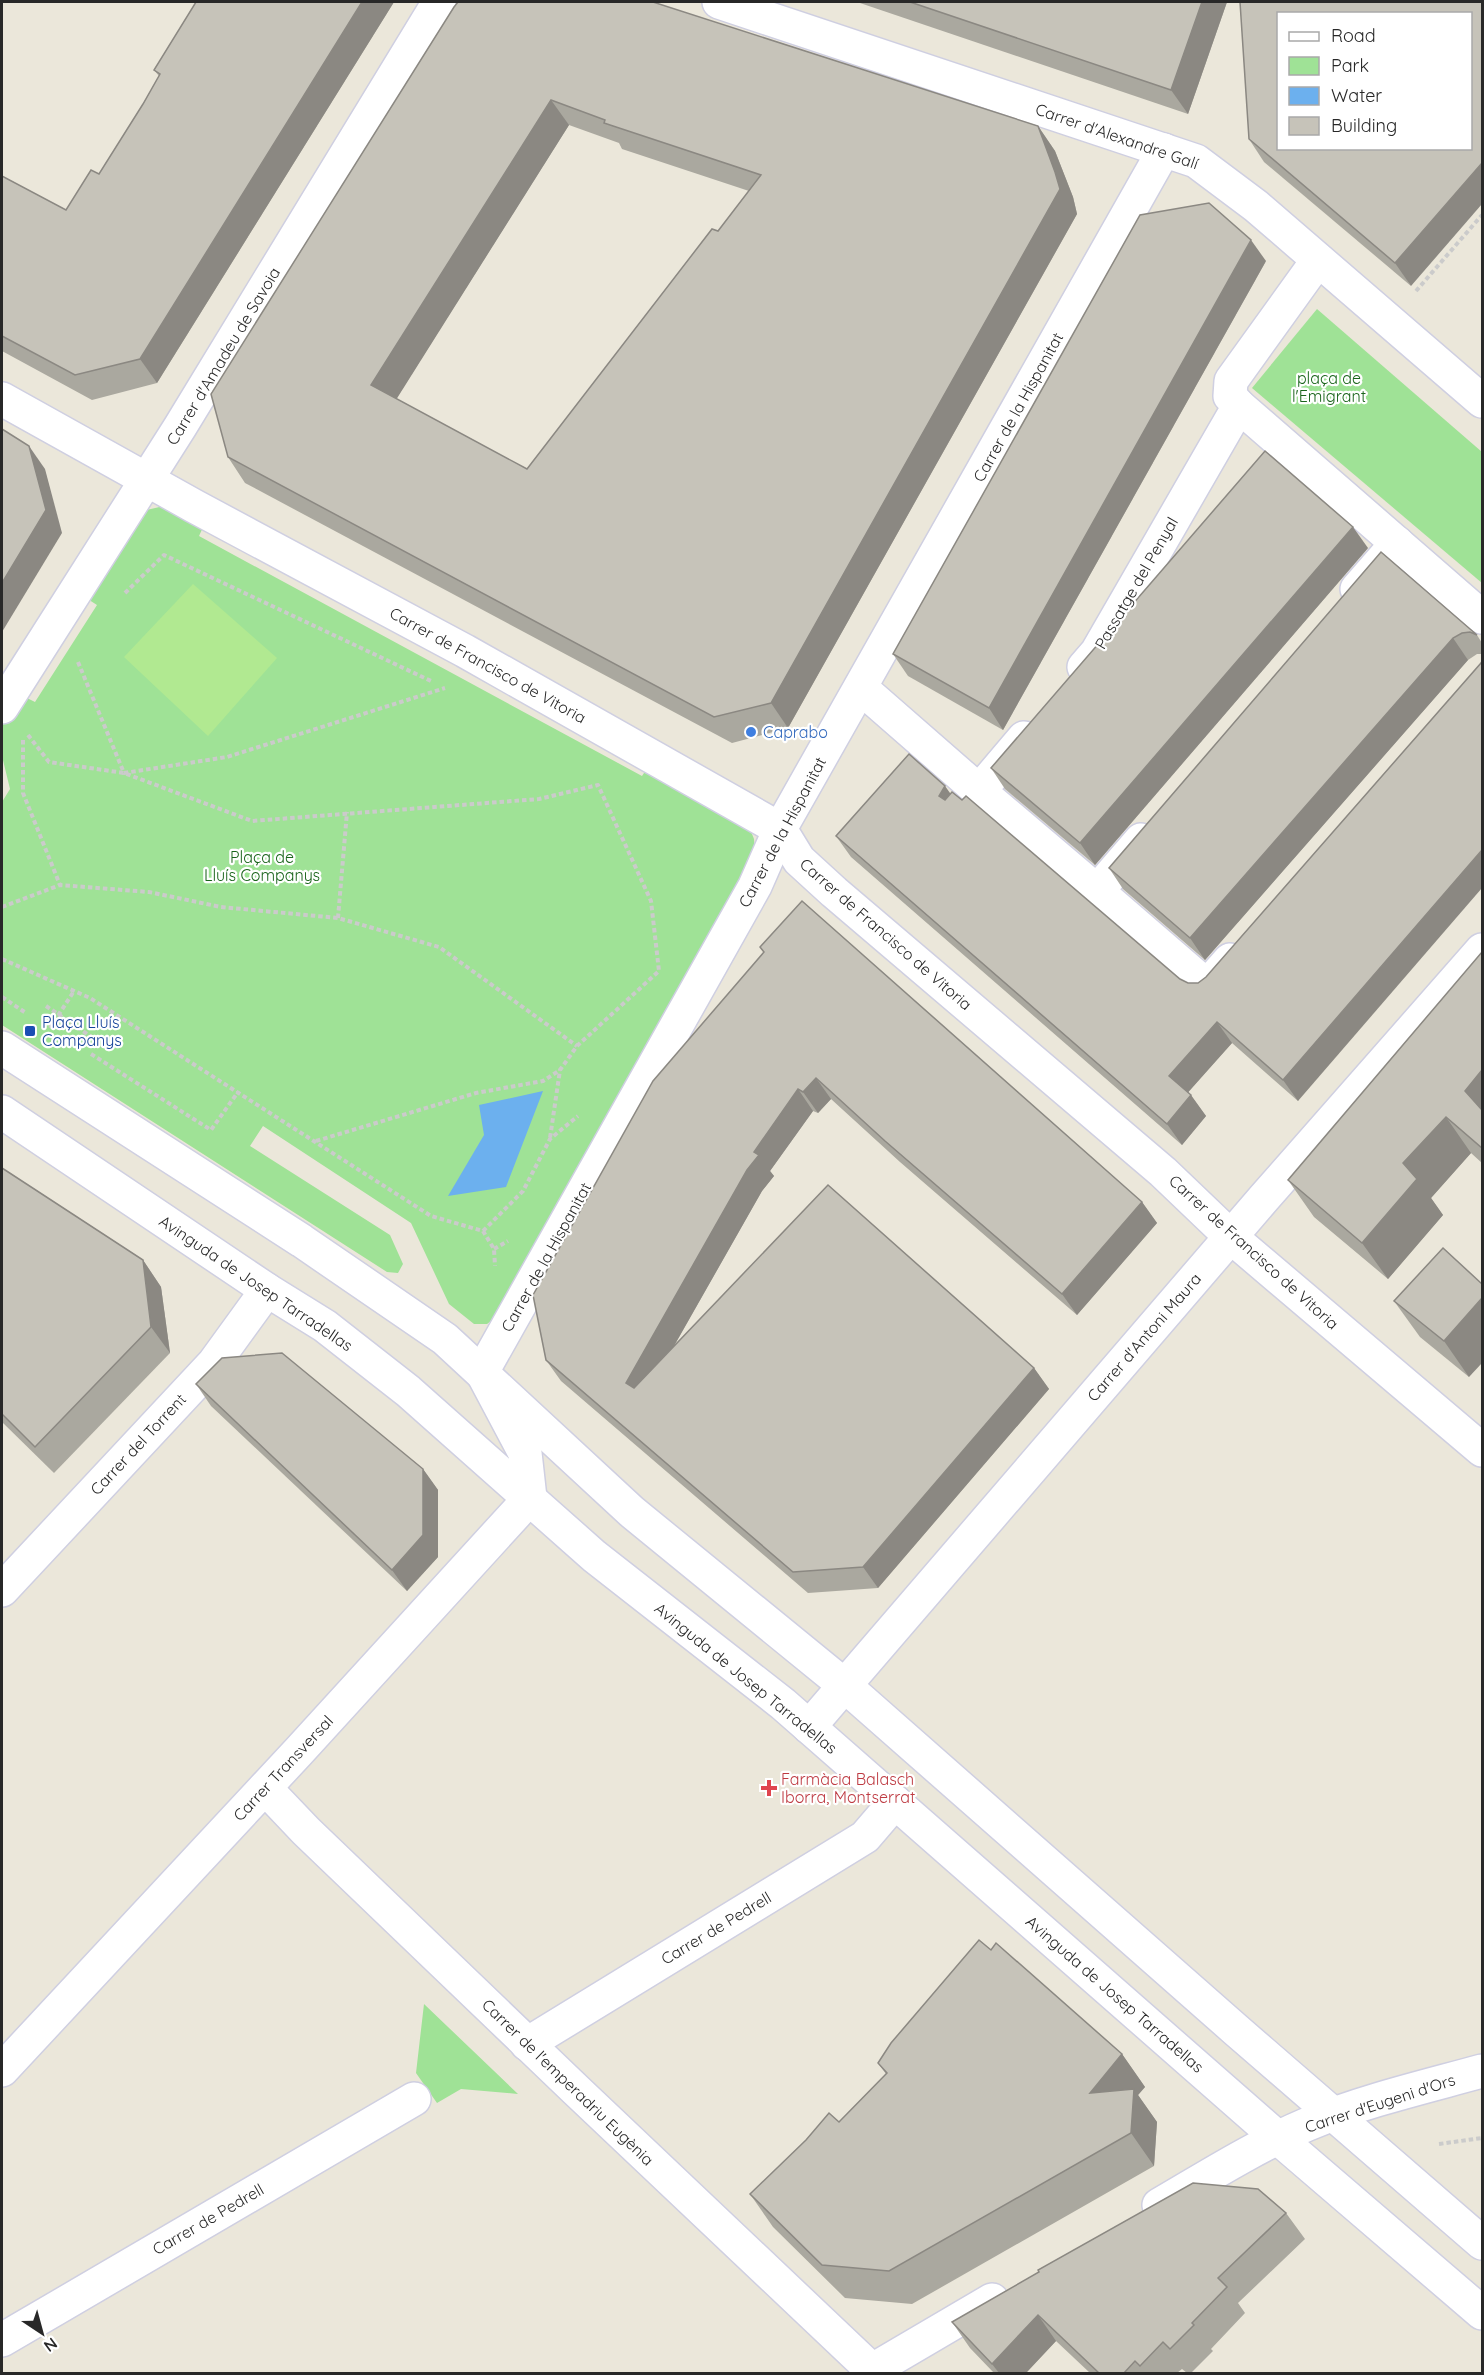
<svg xmlns="http://www.w3.org/2000/svg" width="1484" height="2375" viewBox="0 0 1484 2375" font-family="Quicksand,sans-serif">
<rect width="100%" height="100%" fill="#ebe7da"/>
<!-- green -->
<g fill="#9fe296">
<path d="M1317,309L1482,452V583L1252,388Z"/>
<path d="M164,506L205,523L199,536L642,776L650,764L748,824L754,839L755,853L499,1315L487,1324H474L449,1304L411,1223L263,1126L250,1146L390,1235L403,1264L398,1273L387,1272L2,1025V802L10,789L2,756V726L21,695L35,702L97,605L83,596L142,511Z"/>
<path d="M424,2004L518,2094L461,2089L437,2103L416,2073Z"/>
</g>
<!-- pitch -->
<path fill="#b1e991" d="M193,584L277,658L208,736L124,657Z"/>
<!-- water -->
<path fill="#6cb0ee" d="M543,1091L506,1187L448,1196L484,1135L479,1105Z"/>
<g fill="none" stroke-linecap="round" stroke-linejoin="round">
<!-- street casing -->
<g stroke="#cfcfe1" stroke-width="36">
<g id="street">
<path d="M719,2L1196,161L1256,206L1482,401"/>
<path d="M2,399L194,506L465,651L780,829L799,860L834,892L1163,1172L1231,1237L1482,1450"/>
<path d="M1239,406L1482,617"/>
<path d="M1357,589L1397,543"/>
<path d="M1084,667L1097,652L1239,406L1230,396L1231,381L1318,260"/>
<path d="M861,688L979,791L1024,738"/>
<path d="M2,707L180,427L439,2"/>
<path d="M979,791L1097,891L1141,840"/>
<path d="M1097,891L1207,986L1230,960"/>
<path d="M2,1590L214,1363L267,1290"/>
<path d="M809,1727L1264,1198L1482,950"/>
<path d="M265,1788L306,1831L576,2090L876,2374"/>
<path d="M527,2044L865,1837L895,1802"/>
<path d="M2,2070L300,1750L530,1498L525,1453L482,1372L755,886L780,829L1164,150"/>
<path d="M1159,2205C1207,2177 1256,2146 1308,2124C1364,2101 1424,2087 1482,2071"/>
<path d="M2,2340L414,2099"/>
<path d="M866,2374L992,2300"/>
</g>
</g>
<!-- secondary casing -->
<g stroke="#cfcfe1" stroke-width="36">
<g id="secondary">
<path d="M2,1048L302,1241L445,1339L632,1512L844,1685L1236,2030L1482,2243"/>
<path d="M2,1112L267,1290L325,1326L408,1391L594,1556L783,1704L1278,2138L1482,2313"/>
</g>
</g>
<!-- path -->
<g stroke="#cbcbcb" stroke-width="4" stroke-dasharray="4.5 3" stroke-linecap="butt">
<path d="M1416,291L1482,215"/>
<path d="M125,593L164,555L431,681"/>
<path d="M78,662L124,773L227,757L445,688"/>
<path d="M28,735L49,762L124,773L252,821L539,799L598,785L651,901L659,971L577,1046L560,1070L550,1138"/>
<path d="M23,740V793L60,885"/>
<path d="M2,907L60,885L149,892L221,907L338,918L439,947L577,1046"/>
<path d="M338,918L347,812"/>
<path d="M2,959L90,998L431,1216L483,1231L494,1249L495,1266"/>
<path d="M2,997L26,1013"/>
<path d="M46,1006L96,1040"/>
<path d="M50,1028L74,991"/>
<path d="M91,1054L211,1130L238,1092"/>
<path d="M316,1141L476,1093L543,1081L560,1070"/>
<path d="M483,1231L523,1191L550,1139L578,1116"/>
<path d="M494,1249L508,1241"/>
<path d="M1439,2144L1482,2138"/>
</g>
<!-- street -->
<use href="#street" stroke="#fff" stroke-width="33"/>
<!-- secondary -->
<use href="#secondary" stroke="#fff" stroke-width="33"/>
</g>
<!-- wall -->
<g fill="#aaa89f" fill-rule="evenodd">
<path d="M196,2H394L157,383L92,400L2,351V176L66,210L99,174L143,104L159,76L154,70Z"/>
<path d="M857,2H1227L1188,114Z"/>
<path d="M1240,2L1411,286L1264,162L1249,139Z"/>
<path d="M454,7L1038,126L1055,151L1073,197L1077,214L788,728L732,743L245,483L228,457ZM569,125L619,143L622,149L749,191L718,231L527,469L396,399Z"/>
<path d="M1266,261L1003,730L908,676L893,654Z"/>
<path d="M1368,548L1095,865L1005,789L991,768Z"/>
<path d="M1381,552L1477,635L1482,643V654H1477L1468,660L1205,960L1123,889L1109,868Z"/>
<path d="M1481,663L1298,1101L1232,1043L1188,1092L1206,1116L1182,1145L851,857L836,836L951,794L1180,979L1188,983H1198L1206,977Z"/>
<path d="M760,947L1142,1202L1157,1223L1077,1315L900,1162L831,1099L818,1113L813,1111L770,1171L774,1176L762,1191L674,1346L1034,1368L1049,1389L878,1588L808,1593L561,1381L546,1360L764,953Z"/>
<path d="M1482,952V1163L1471,1153L1431,1198L1443,1215L1388,1279L1314,1217L1288,1180Z"/>
<path d="M2,1168L143,1260L161,1287L170,1353L54,1473L2,1422Z"/>
<path d="M1482,1284L1469,1377L1420,1337L1394,1301Z"/>
<path d="M196,1384L423,1469L438,1490V1557L407,1591L211,1406Z"/>
<path d="M1122,2054L1145,2087L1138,2095L1157,2122L1154,2166L912,2304L845,2298L773,2227L750,2194L839,2122L886,2074L878,2063Z"/>
<path d="M1286,2213L1305,2239L1238,2303L1245,2313L1211,2349L1213,2351L1191,2373H1187L1182,2369L1177,2373H1090L1056,2341L1026,2373H994L970,2348L952,2322L1039,2272Z"/>
</g>
<!-- shaded-wall -->
<g fill="#8b8882">
<path d="M362,2H394L157,383L140,359Z"/>
<path d="M1202,2H1227L1188,114L1171,90Z"/>
<path d="M551,100L569,125L389,411L371,385Z"/>
<path d="M1038,126L1055,151L1073,197L1077,214L788,728L771,703Z"/>
<path d="M1482,163V204L1411,286L1395,263Z"/>
<path d="M1251,240L1266,261L1003,730L989,708Z"/>
<path d="M29,446L45,469L62,533L2,632V583Z"/>
<path d="M1353,527L1368,548L1095,865L1080,843Z"/>
<path d="M1453,638L1468,660L1205,960L1190,938Z"/>
<path d="M945,786L960,807L954,817L939,796Z"/>
<path d="M1482,850V888L1298,1101L1283,1080Z"/>
<path d="M1217,1022L1232,1043L1184,1097L1169,1076Z"/>
<path d="M1482,1070V1115L1465,1091Z"/>
<path d="M816,1078L831,1099L818,1113L803,1092Z"/>
<path d="M798,1089L813,1111L770,1171L774,1176L762,1191L641,1404L626,1383L754,1152Z"/>
<path d="M1191,1095L1206,1116L1182,1145L1167,1124Z"/>
<path d="M1446,1117L1471,1153L1431,1198L1443,1215L1388,1279L1362,1243L1403,1163Z"/>
<path d="M1142,1202L1157,1223L1077,1315L1062,1294Z"/>
<path d="M143,1260L161,1287L170,1353L151,1327Z"/>
<path d="M1482,1298V1363L1469,1377L1444,1341Z"/>
<path d="M1034,1368L1049,1389L878,1588L863,1567Z"/>
<path d="M423,1469L438,1490V1557L407,1591L392,1570Z"/>
<path d="M1122,2054L1145,2087L1138,2095L1157,2122L1154,2166L1131,2133L1090,2093Z"/>
<path d="M1038,2315L1056,2341L1026,2373H999L992,2364Z"/>
</g>
<!-- building -->
<g fill="#c6c3b9" stroke="#8b8882" stroke-width="1.5" fill-rule="evenodd">
<path d="M196,2H362L140,359L75,375L2,336V176L66,210L91,170L99,174L143,104L160,74L154,70Z"/>
<path d="M458,2H653L1038,126L1055,172L1060,189L771,703L714,717L228,457L211,394L454,7ZM551,100L605,120L604,123L761,175L718,231L712,229L527,469L371,385Z"/>
<path d="M910,2H1202L1171,90Z"/>
<path d="M1240,2H1482V163L1395,263L1249,139ZM1278,14H1470V148H1278Z"/>
<path d="M1209,203L1251,240L989,708L893,654L1140,215Z"/>
<path d="M2,429L29,446L46,510L2,583Z"/>
<path d="M1265,451L1353,527L1080,843L991,768Z"/>
<path d="M1381,552L1477,635L1470,632L1462,633L1453,638L1190,938L1109,868Z"/>
<path d="M1482,661V850L1283,1080L1217,1022L1169,1076L1191,1095L1167,1124L836,836L909,754L945,786L939,796L945,800L952,792L962,800L966,796L1180,979L1188,983H1198L1206,977L1481,663Z"/>
<path d="M802,901L1142,1202L1062,1294L885,1141L816,1078L803,1092L798,1089L754,1152L759,1155L747,1170L626,1383L634,1388L828,1185L1034,1368L863,1567L793,1572L546,1360L533,1295L653,1081L764,952L760,947Z"/>
<path d="M1482,952V1070L1465,1091L1482,1110V1148L1446,1117L1403,1163L1417,1179L1362,1243L1288,1180Z"/>
<path d="M2,1168L143,1260L151,1327L35,1447L2,1414Z"/>
<path d="M1443,1248L1482,1284V1298L1444,1341L1394,1301Z"/>
<path d="M282,1353L423,1469V1535L392,1570L196,1384L222,1358Z"/>
<path d="M979,1940L991,1950L996,1943L1122,2054L1090,2093L1134,2089L1131,2133L889,2271L822,2265L750,2194L806,2140L829,2113L839,2122L887,2073L878,2063L891,2043Z"/>
<path d="M1193,2183L1258,2189L1286,2213L1218,2278L1227,2287L1192,2323L1194,2325L1170,2349L1163,2342L1140,2366L1135,2361L1124,2373H1099L1038,2315L992,2364L952,2322L1039,2272L1038,2270Z"/>
</g>
<!-- markers -->
<circle fill="#3f7fe0" stroke="#fff" stroke-width="2" cx="751" cy="732" r="6"/>
<rect fill="#1a4fb4" stroke="#fff" stroke-width="2" x="24" y="1025" width="12" height="12" rx="3"/>
<path fill="#e0444e" stroke="#fff" stroke-width="2" d="M766 1779h6v6h6v6h-6v6h-6v-6h-6v-6h6z"/>
<g text-anchor="middle" stroke-width="4.5" stroke-linejoin="round" paint-order="stroke">
<!-- street labels -->
<g font-size="16" fill="#282828" stroke="#fff">
<text transform="translate(1117 136) rotate(19)" y="6">Carrer d'Alexandre Galí</text>
<text transform="translate(223 356) rotate(-59)" y="6">Carrer d'Amadeu de Savoia</text>
<text transform="translate(1018 407) rotate(-61)" y="6">Carrer de la Hispanitat</text>
<text transform="translate(1136 583) rotate(-60)" y="6">Passatge del Penyal</text>
<text transform="translate(488 665) rotate(29)" y="6">Carrer de Francisco de Vitoria</text>
<text transform="translate(782 832) rotate(-62)" y="6">Carrer de la Hispanitat</text>
<text transform="translate(886 934) rotate(41)" y="6">Carrer de Francisco de Vitoria</text>
<text transform="translate(1254 1252) rotate(42)" y="6">Carrer de Francisco de Vitoria</text>
<text transform="translate(546 1257) rotate(-61)" y="6">Carrer de la Hispanitat</text>
<text transform="translate(256 1283) rotate(34)" y="6">Avinguda de Josep Tarradellas</text>
<text transform="translate(1144 1337) rotate(-49)" y="6">Carrer d'Antoni Maura</text>
<text transform="translate(138 1444) rotate(-47)" y="6">Carrer del Torrent</text>
<text transform="translate(746 1678) rotate(39)" y="6">Avinguda de Josep Tarradellas</text>
<text transform="translate(283 1768) rotate(-47)" y="6">Carrer Transversal</text>
<text transform="translate(716 1928) rotate(-31)" y="6">Carrer de Pedrell</text>
<text transform="translate(1115 1994) rotate(41)" y="6">Avinguda de Josep Tarradellas</text>
<text transform="translate(568 2082) rotate(44)" y="6">Carrer de l'emperadriu Eugènia</text>
<text transform="translate(1380 2103) rotate(-18)" y="6">Carrer d'Eugeni d'Ors</text>
<text transform="translate(208 2219) rotate(-30)" y="6">Carrer de Pedrell</text>
</g>
<!-- park labels -->
<g font-size="16" fill="#19641a" stroke="#fff">
<text x="1329" y="384">plaça de<tspan x="1329" dy="18">l'Emigrant</tspan></text>
<text x="262" y="863">Plaça de<tspan x="262" dy="18">Lluís Companys</tspan></text>
</g>
<!-- shop labels -->
<g font-size="16" fill="#366cbe" stroke="#fff" text-anchor="start">
<text x="763" y="738">Caprabo</text>
</g>
<!-- transit labels -->
<g font-size="16" fill="#164399" stroke="#fff" text-anchor="start">
<text x="42" y="1028">Plaça Lluís<tspan x="42" dy="18">Companys</tspan></text>
</g>
<!-- health labels -->
<g font-size="16" fill="#be3a42" stroke="#fff" text-anchor="start">
<text x="781" y="1785">Farmàcia Balasch<tspan x="781" dy="18">Iborra, Montserrat</tspan></text>
</g>
</g>
<!-- border -->
<rect width="1484" height="2375" fill="none" stroke="#282828" stroke-width="6"/>
<!-- legend -->
<rect x="1277" y="12" width="195" height="138" fill="#ffffff" stroke="#a9a9a9" stroke-width="1.5"/>
<rect x="1289" y="32" width="30" height="9" fill="#ffffff" stroke="#a9a9a9" stroke-width="1.5"/>
<text x="1331" y="42" font-size="18" fill="#282828">Road</text>
<rect x="1289" y="57" width="30" height="18" fill="#9fe296" stroke="#a9a9a9" stroke-width="1.5"/>
<text x="1331" y="72" font-size="18" fill="#282828">Park</text>
<rect x="1289" y="87" width="30" height="18" fill="#6cb0ee" stroke="#a9a9a9" stroke-width="1.5"/>
<text x="1331" y="102" font-size="18" fill="#282828">Water</text>
<rect x="1289" y="117" width="30" height="18" fill="#c6c3b9" stroke="#a9a9a9" stroke-width="1.5"/>
<text x="1331" y="132" font-size="18" fill="#282828">Building</text>
<!-- north arrow -->
<g transform="translate(42 2333) rotate(144)" stroke="#ffffff" stroke-width="4.5" paint-order="stroke">
<path d="M0-4.5L10 22L0 15L-10 22Z" fill="#282828"/>
<text y="-9" font-size="16" font-weight="bold" text-anchor="middle" fill="#282828">N</text>
</g>
</svg>
